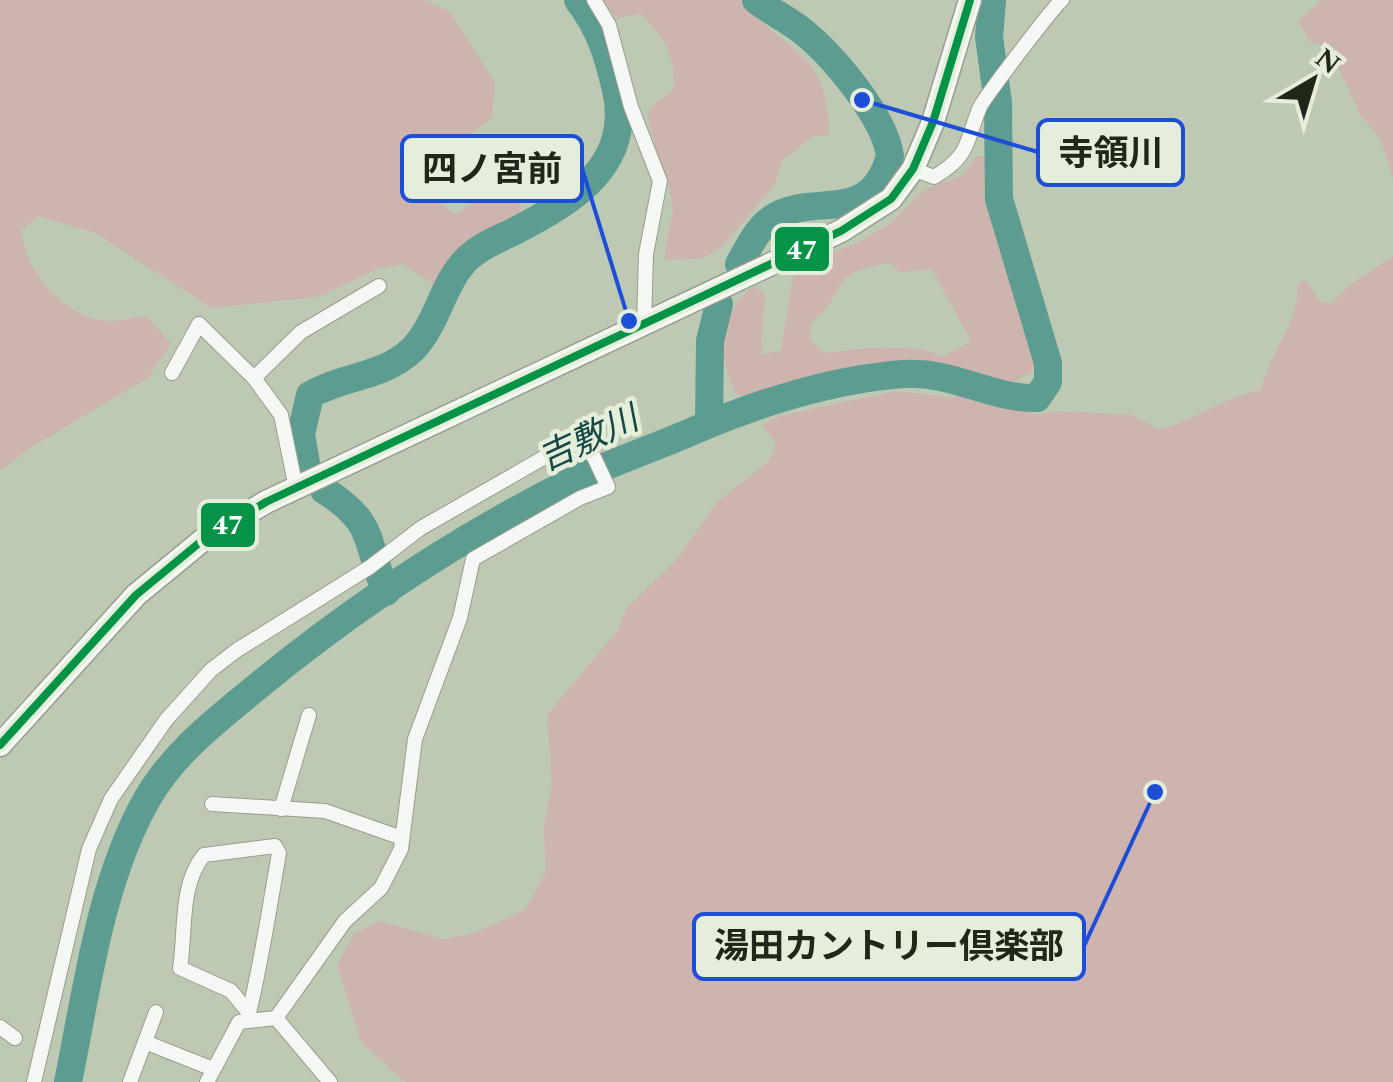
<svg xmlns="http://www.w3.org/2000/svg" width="1393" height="1082" viewBox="0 0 1393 1082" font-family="Spectral,'Noto Sans JP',serif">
<rect width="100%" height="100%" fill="#bec9b3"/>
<!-- green -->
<g fill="#ceb4af" fill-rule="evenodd">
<path d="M0,0H423L449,11L495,82L492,118L462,140L460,165L441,204L455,214L483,196L517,199L524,214L459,254L437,286L403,264L377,269L317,297L211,308L96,233L38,216L21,231C27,272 61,316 107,321C119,322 134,317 146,316L171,343L148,378L31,447L0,471Z"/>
<path d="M603,0H740C784,51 834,56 828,136H813L781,162L775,184L722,247L703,258L666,260C662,239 675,224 672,204C669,171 649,143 648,110L674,89C676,56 663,34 639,13L617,19Z"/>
<path d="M1321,0H1393V178L1381,140L1360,114L1329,47L1310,42L1298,21Z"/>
<path d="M990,155L1012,291L1033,336L1038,368L1008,385C951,359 886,363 825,379C789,389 775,400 736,395C718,352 714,320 752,287L765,292L761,355L781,350L793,276L806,264L861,241L892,222L922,191L963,175L976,157ZM890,263L899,272L932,269L971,341L943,357C917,341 856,349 824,353L809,338L810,324C853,290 822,273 890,263Z"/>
<path d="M1393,256V1082H405L361,1042L337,965L354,934L380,921L442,939L472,934L525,910L546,872L544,826L552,785L547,715L618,630L627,608L677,559L718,501L769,461L776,444L763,425L779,416L896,391L948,397L971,395L1034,414L1059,411L1132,415L1161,430C1196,419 1224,397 1261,390C1270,350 1298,326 1298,285L1306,280L1320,302L1332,304L1347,287Z"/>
</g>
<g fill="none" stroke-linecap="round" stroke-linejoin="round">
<!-- river -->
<g stroke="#5d9c91" stroke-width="28">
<path d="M739,264C749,247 758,226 776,216C816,193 871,226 890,156C885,117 832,54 801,30C787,19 770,11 756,0"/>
<path d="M709,422L710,341L719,304"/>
<path d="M307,469L301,434L310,395C344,375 383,378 413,349C438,323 442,283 468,258C482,245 499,239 515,231C573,201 633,165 616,90C608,55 600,29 578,0"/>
<path d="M324,490C377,524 364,539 386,592"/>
<path d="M68,1082C87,989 100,882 147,799C174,752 217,720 258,686C352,609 459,538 568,483C609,463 652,449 693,431C757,403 834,379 904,374C953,371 991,399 1037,398L1048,382V363L999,199L998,103L989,37L992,0"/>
</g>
<!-- minor casing -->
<g stroke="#959e8c" stroke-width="16">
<g id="minor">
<path d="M594,0L609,25L631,107L660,181L646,254L644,324"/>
<path d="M913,169L934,177C971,155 965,143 980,107C984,98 1054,6 1062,0"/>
<path d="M172,373L199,324L254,378"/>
<path d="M296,488L281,415L254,378L301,332L379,286"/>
<path d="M212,804L325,811L402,838"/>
<path d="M281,809L309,715"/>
<path d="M276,1018L330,1082"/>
<path d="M247,1021C261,966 269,910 279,853L275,846L204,855C179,885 186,933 180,968L231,991L249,1013"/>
<path d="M0,1027L15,1038"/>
<path d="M145,1042L213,1069"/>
<path d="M34,1082L89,849L111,799L166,720L211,670L237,650L370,567L421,528L599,426"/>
<path d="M130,1082L156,1012"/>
<path d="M207,1082L239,1022L276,1018L345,921L381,888L401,849L415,739L460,618L473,559L580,498L608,487L583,434"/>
</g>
</g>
<!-- trunk casing -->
<g stroke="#959e8c" stroke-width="25">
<path id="trunk" d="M0,745L136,595L204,539L266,502L841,231L891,199L913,169L933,122L970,0"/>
</g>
<!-- minor -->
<use href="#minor" stroke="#f5f7f4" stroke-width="14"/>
<!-- trunk -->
<use href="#trunk" stroke="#f5f7f4" stroke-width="22"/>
<!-- bus-1 casing -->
<g stroke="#e4eeda" stroke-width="15">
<path id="bus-1" d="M0,745L136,595L204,539L266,502L841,231L891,199L913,169L933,122L970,0"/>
</g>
<!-- bus-1 -->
<use href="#bus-1" stroke="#059348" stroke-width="8"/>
</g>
<g text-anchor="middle" stroke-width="9" stroke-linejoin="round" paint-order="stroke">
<!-- water labels -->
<g font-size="35" font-style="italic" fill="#174845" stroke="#e4eeda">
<text transform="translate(588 438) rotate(-25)" y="12">吉敷川</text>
</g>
</g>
<!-- callouts -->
<path fill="none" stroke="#1d4ed8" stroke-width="4" d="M862 100L1038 152M629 321L582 168M1155 792L1084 946"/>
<g fill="#1d4ed8" stroke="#e4eeda" stroke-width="4">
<circle cx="862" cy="100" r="10"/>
<circle cx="629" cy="321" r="10"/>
<circle cx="1155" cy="792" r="10"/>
</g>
<g fill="#e4eeda" stroke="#1d4ed8" stroke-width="4">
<rect x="1038" y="120" width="145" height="65" rx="10"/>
<rect x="402" y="136" width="180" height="65" rx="10"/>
<rect x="694" y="914" width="390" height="65" rx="10"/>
</g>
<g font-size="35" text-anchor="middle" font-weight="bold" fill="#202718">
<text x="1111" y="165">寺領川</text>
<text x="492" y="181">四ノ宮前</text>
<text x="889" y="958">湯田カントリー倶楽部</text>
</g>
<g stroke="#e4eeda" stroke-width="4">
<rect x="773" y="225" width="58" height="48" rx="10" fill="#059348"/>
<rect x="199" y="501" width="58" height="48" rx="10" fill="#059348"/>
</g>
<g font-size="28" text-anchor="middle" font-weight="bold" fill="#fff">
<text x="802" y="259">47</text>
<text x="228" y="534">47</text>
</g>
<!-- north arrow -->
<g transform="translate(1313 80) rotate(38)" stroke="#e4eeda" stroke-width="8" paint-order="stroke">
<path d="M0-8L18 38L0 25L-18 38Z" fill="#202718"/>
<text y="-15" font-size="28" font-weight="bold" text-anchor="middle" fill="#202718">N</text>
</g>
</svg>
